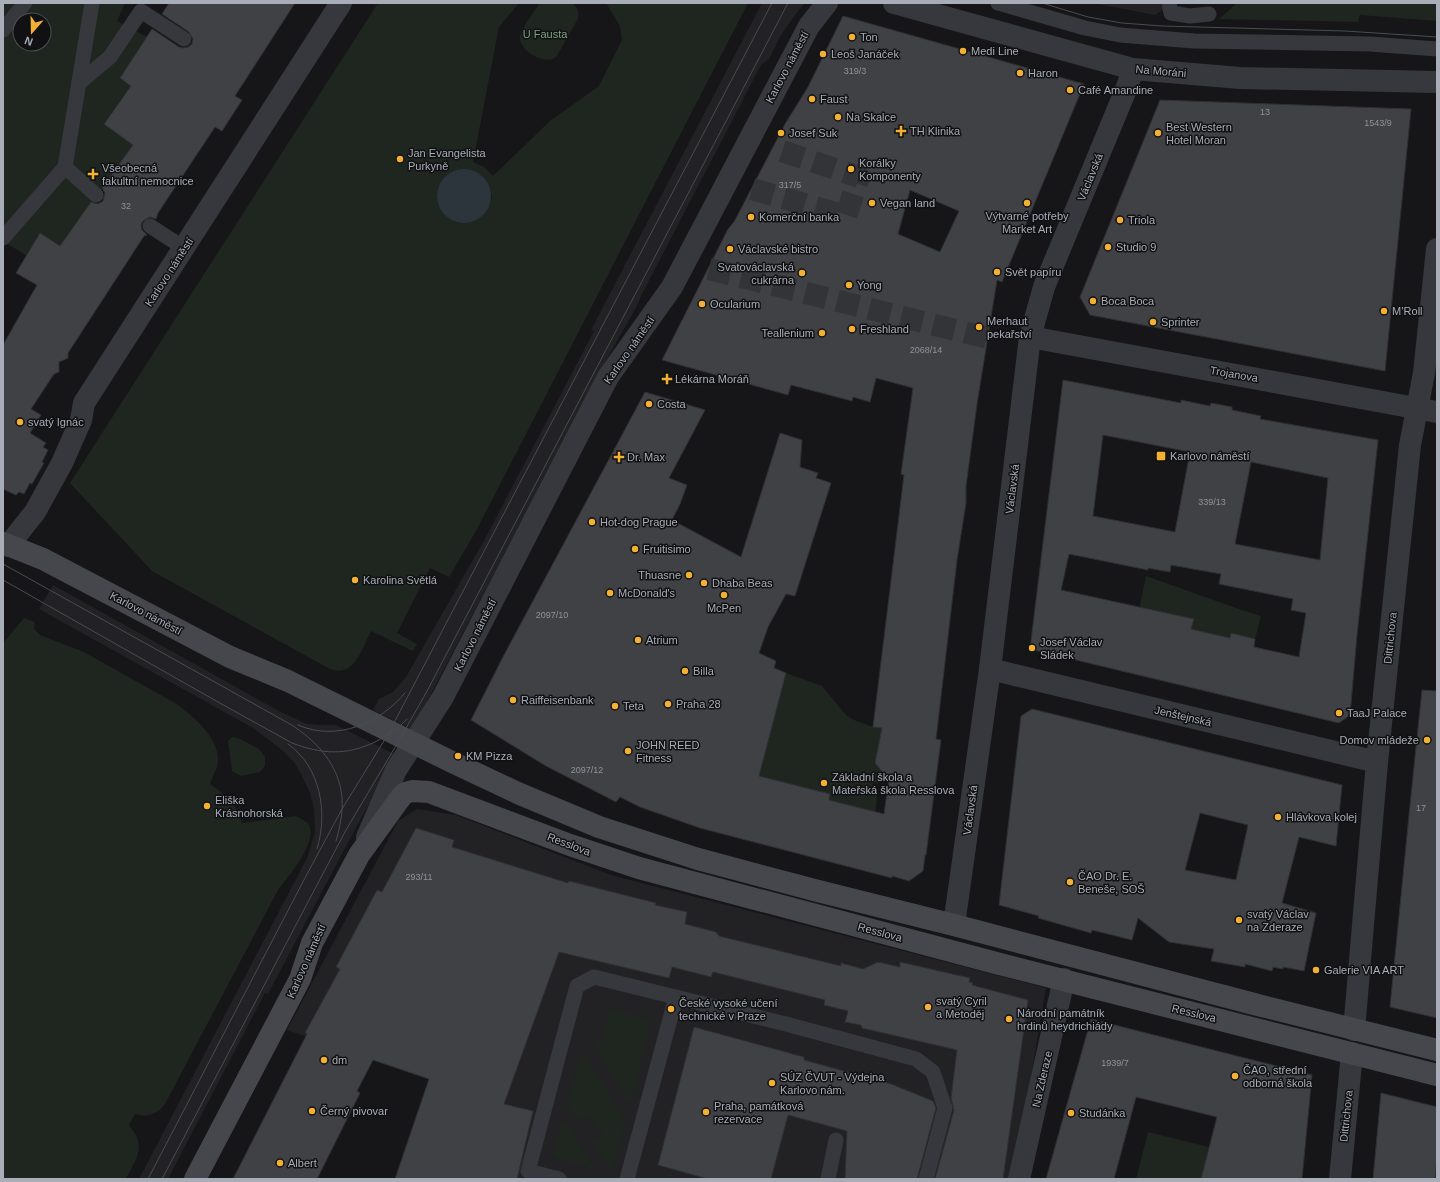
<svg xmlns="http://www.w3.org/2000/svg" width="1440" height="1182" viewBox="0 0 1440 1182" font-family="Helvetica,sans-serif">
<rect width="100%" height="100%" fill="#161618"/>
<!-- built -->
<g fill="#222225">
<path d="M762,3H805L795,15L781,35L769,59L761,65L641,296L637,306L604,364L430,696L412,729L373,710L379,699L393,692L406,677L486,537L594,331L591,330Z"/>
<path d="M1093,3H1173L1155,15Z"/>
<path d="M53,585L277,710L307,724L322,725H336L398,756L360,820L268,994L265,993L168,1179H139L307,858L315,833L314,808L310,793L302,776L294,762L283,751L269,740L253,728L39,609Z"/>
<path d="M417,809L456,815L611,875L1046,988L1014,1179H468L436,1081L287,1030L398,821Z"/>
</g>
<!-- green -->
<g fill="#1e261f" fill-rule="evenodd">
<path d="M3,3H125L117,21L147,37L146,95L123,97L104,123L133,145L60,246L40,233L27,256L3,241ZM20,20H44V44H20Z"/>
<path d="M378,3H519L499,27L473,162L484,167L493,176L550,121L599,86L622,40L620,26L606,3H748L476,531L449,577L430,568L397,633L417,644L413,651L371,631C362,648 355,678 330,669L152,571L70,483ZM465,170L490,189L492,197L489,206L459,223C427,211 431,174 465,170Z"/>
<path d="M540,3H572C578,6 579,13 578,19C572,29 566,39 561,49C559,51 558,55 556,57C545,66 520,51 520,38C520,29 535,11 540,3Z"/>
<path d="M1237,3H1437V21L1360,15L1358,22L1219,19Z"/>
<path d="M1146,576L1239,609L1261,616L1255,639L1231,633L1229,640L1201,634V631L1191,629L1194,620L1138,615Z"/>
<path d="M24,618L35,622L34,629L40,635L84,652L175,703C192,715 219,737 218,761C218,768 212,777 210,784C225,794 238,805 242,823L296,816C300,818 306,821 309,825C318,842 288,877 278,890L165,1104C158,1114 146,1118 135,1114L129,1125C147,1147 137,1157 126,1179H3V643Z"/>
<path d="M786,673L822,686L846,715L854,720L873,727L896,729L888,781L880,780L879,783H873L872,789L878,790L875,814L849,818L852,806L829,800L830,794H754Z"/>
<path d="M232,737L238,738L259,749L265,757V766L260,772L241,776L232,771L228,741Z"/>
<path d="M610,1008L652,1020L630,1104L592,1041L601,1043Z"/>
<path d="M581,1048L625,1121L612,1170L593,1143L603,1135L589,1114L578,1121L567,1105Z"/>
<path d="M562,1119L596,1169L552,1157Z"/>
<path d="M1148,1132L1209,1147L1201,1179H1136Z"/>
</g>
<!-- water -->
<circle fill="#2c353c" cx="464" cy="196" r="27"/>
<!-- building -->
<g fill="#404145" stroke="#303034" fill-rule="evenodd">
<path d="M169,3H295L235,96L242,100L222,131L215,127L158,213L156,219L150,217L143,221L141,225L142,230L147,235L144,236L68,353V358L59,362V372L54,374L31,409L41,415L30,433L46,443L43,447L48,450L42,462L44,463L32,484L30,483L24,494L19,492L16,495L3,489V345L37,285L16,273L40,233L60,246L91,202L98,204L103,201L105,193L102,188L133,145L104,124L131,86L120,78L152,29L179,47L183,48L188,47L192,44L193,39L189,32L162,14Z"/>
<path d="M843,16L1084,84L1002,282L997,280L977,404L966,486V503L957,560L936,739L941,740L926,855H925L923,871L909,881L892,876V878L700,828L640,807L620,797L616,802L546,766L471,720L504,655L645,392L705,410L669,478L687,485L680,504L672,520L741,557L780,433L802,440L800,467L818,473L816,478L831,483L795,596L786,594L768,627L759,653L776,661L774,668L786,673L759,776L830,794L829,800L884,814L889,780L875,763L882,728L873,727L904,475L901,474L913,388L876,378L870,402L853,397L852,401L791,385L788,395L662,360L728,229L734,222L785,124L808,87ZM910,190L959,211L940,252L898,234Z"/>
<path d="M1160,100L1411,109L1385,371L1090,315L1080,297Z"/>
<path d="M1063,380L1181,403V400L1210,406L1211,403L1232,407V410L1261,416L1260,419L1378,440L1357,635L1350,715L1339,723L1030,649ZM1103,435L1190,452L1175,532L1093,516ZM1251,462L1328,478L1320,560L1235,544ZM1069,554L1148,570V568L1170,572L1171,565L1221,574L1219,584L1293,599L1291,610L1306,613L1299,657L1254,647L1255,639L1231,633L1230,638L1191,629L1194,619L1061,590Z"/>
<path d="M1422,690L1437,691V1018L1390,1007L1410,805Z"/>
<path d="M1032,709L1342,785L1336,846L1299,837L1282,903L1316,913L1304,971L1283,967V969L1273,967L1272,971L1245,964V967L1211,961L1214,949L1169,942L1138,918L1132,940L1092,930L1091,933L1038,918L1039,916L999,905L1021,716ZM1200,813L1248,825L1236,880L1185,870Z"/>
<path d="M416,828L454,840L452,847L568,883L569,881L589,886L656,903L655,905L687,912L685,924L716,932L719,936L841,966V963L863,969L878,962L900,967V962L970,978L969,982L973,983L972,985L1028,1000L1003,1179H935L954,1110L951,1098L957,1050L862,1028L861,1025L845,1022L848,1011L824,1005L825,1000L713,972L711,977L672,967L669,978L559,952L504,1104L533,1111L517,1179H395L429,1079L373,1060L357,1091L360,1093L317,1179H233L307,1034L305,1033L340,969L336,967L377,890L382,892Z"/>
<path d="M1091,1019L1312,1075L1302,1179H1201L1217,1117L1136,1097L1114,1179H1046Z"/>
<path d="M694,1027L804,1057V1060L891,1084L933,1101L936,1108L917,1179H845L847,1131L788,1115L771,1179H708L658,1165Z"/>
<path d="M1381,1093L1437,1107V1157L1435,1179H1373Z"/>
</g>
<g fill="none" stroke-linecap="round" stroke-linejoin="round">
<!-- pedestrian-tunnel -->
<g stroke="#333438" stroke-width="22" stroke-dasharray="22 11" stroke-linecap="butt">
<path d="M752,189L846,216L859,177L773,148"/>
<path d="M709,269L988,338"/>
</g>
<!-- service -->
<g stroke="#37383d" stroke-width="15">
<path d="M92,3L65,167L96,195"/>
<path d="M998,3L1085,28L1120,35L1194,41L1370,44L1437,49"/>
<path d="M1169,3L1171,13L1190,16L1209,14"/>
<path d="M3,30L25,3"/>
<path d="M79,83L110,57L141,11L184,39"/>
<path d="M150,226L184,248"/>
<path d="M3,238L65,167"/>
<path d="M559,1179L528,1171L577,986L594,977L786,1024L916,1059L933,1072L945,1108L926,1179"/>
<path d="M627,1179L676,997"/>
<path d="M828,1179L836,1140"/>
</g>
<!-- minor -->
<g stroke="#37383d" stroke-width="22">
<path d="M894,3L1133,69L1240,78L1437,82"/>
<path d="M1030,337L1437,412"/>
<path d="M8,546L35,512L62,463L81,420L84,403L341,3"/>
<path d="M990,669L1377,762"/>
<path d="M954,925L990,669L1030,337L1044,287L1127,87L1133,69"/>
<path d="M1354,1030L1377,762L1410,445L1424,373L1437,249"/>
<path d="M1019,1179L1064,979"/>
<path d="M1340,1179L1352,1053"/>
</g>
<!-- tertiary -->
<path stroke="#37383d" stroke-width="22" d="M367,837L396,770L443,697L608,377L672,287L809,26L827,3"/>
<!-- secondary -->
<g stroke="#45474d" stroke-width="22">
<path d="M3,543L43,559L230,657L288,681L454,763L520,794L599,827L698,859L818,891L954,925L1254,1004L1437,1050"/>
<path d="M195,1179L300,979L312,943L359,855L401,797L405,793L412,791L429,792L570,845L639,868L996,963L1437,1075"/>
</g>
<!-- tram -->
<g stroke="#4a4c52" stroke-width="1">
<path d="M1042,3L1088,17L1122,23L1162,26L1345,31L1437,37"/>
<path d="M3,564L290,724C316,740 340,766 342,798C343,812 340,827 336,841"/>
<path d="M3,580L218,702L292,743C321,754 346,756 375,742C388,735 398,729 407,719"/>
<path d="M298,725C337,742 380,723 405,693"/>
<path d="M288,744C321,767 328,813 317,849"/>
<path d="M148,1179L306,876L342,809L387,736L772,3"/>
<path d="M162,1179L346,830L397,744L426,693L788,3"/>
</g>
</g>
<!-- markers -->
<g fill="#f2b134" stroke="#111113" stroke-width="1.5">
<circle cx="852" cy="37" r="4"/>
<circle cx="963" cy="51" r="4"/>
<circle cx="823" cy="54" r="4"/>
<circle cx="1020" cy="73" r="4"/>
<circle cx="1070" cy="90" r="4"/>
<circle cx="812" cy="99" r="4"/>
<circle cx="838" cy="117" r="4"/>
<path d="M899 125h4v4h4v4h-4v4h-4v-4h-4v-4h4z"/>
<circle cx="781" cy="133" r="4"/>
<circle cx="1158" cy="133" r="4"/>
<circle cx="400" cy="159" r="4"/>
<circle cx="851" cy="169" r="4"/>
<path d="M91 168h4v4h4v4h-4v4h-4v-4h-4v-4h4z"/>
<circle cx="872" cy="203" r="4"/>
<circle cx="1027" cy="203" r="4"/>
<circle cx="751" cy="217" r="4"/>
<circle cx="1120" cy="220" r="4"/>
<circle cx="1108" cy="247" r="4"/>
<circle cx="730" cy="249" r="4"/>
<circle cx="997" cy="272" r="4"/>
<circle cx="802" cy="273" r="4"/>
<circle cx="849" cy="285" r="4"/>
<circle cx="1093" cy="301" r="4"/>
<circle cx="702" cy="304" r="4"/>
<circle cx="1384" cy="311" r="4"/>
<circle cx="1153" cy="322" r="4"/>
<circle cx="979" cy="327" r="4"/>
<circle cx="852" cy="329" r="4"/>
<circle cx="822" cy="333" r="4"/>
<path d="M665 373h4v4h4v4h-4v4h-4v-4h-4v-4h4z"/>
<circle cx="649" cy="404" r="4"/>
<circle cx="20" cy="422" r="4"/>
<rect x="1156" y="451" width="10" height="10" rx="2"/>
<path d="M617 451h4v4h4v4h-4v4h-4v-4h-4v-4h4z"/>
<circle cx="592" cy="522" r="4"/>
<circle cx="635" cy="549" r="4"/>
<circle cx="689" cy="575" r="4"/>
<circle cx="355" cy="580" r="4"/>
<circle cx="704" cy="583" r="4"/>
<circle cx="610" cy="593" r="4"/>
<circle cx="724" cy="595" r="4"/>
<circle cx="638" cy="640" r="4"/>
<circle cx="1032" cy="648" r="4"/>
<circle cx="685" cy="671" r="4"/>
<circle cx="513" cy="700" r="4"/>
<circle cx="668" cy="704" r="4"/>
<circle cx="615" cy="706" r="4"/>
<circle cx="1339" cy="713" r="4"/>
<circle cx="1427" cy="740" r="4"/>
<circle cx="628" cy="751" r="4"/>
<circle cx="458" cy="756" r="4"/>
<circle cx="824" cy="783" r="4"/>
<circle cx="207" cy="806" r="4"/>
<circle cx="1278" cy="817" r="4"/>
<circle cx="1070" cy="882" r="4"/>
<circle cx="1239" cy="920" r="4"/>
<circle cx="1316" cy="970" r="4"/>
<circle cx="928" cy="1007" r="4"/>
<circle cx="671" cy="1009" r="4"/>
<circle cx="1009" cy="1019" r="4"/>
<circle cx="324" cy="1060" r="4"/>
<circle cx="1235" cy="1076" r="4"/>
<circle cx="772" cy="1083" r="4"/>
<circle cx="312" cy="1111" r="4"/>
<circle cx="706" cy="1112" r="4"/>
<circle cx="1071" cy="1113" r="4"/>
<circle cx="280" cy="1163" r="4"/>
</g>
<g text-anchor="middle" stroke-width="3" stroke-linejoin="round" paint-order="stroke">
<!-- number labels -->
<g font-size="9" fill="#8e929b">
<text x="855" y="74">319/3</text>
<text x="1265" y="115">13</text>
<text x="1378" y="126">1543/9</text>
<text x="790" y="188">317/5</text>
<text x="126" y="209">32</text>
<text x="926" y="353">2068/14</text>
<text x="1212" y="505">339/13</text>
<text x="552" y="618">2097/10</text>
<text x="587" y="773">2097/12</text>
<text x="1421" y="811">17</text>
<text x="419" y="880">293/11</text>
<text x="1115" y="1066">1939/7</text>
</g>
<!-- park labels -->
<g font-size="11" fill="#7fa381" stroke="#111113">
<text x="545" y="38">U Fausta</text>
</g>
<!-- poi labels -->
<g font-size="11" fill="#a8adb8" stroke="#111113" text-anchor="start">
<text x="860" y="41">Ton</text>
<text x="971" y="55">Medi Line</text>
<text x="831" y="58">Leoš Janáček</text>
<text x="1028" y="77">Haron</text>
<text x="1078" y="94">Café Amandine</text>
<text x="820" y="103">Faust</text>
<text x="846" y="121">Na Skalce</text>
<text x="1166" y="131">Best Western<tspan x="1166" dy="13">Hotel Moran</tspan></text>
<text x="910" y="135">TH Klinika</text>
<text x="789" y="137">Josef Suk</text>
<text x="408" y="157">Jan Evangelista<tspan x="408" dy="13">Purkyně</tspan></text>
<text x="859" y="167">Korálky<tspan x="859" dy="13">Komponenty</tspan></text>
<text x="102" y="172">Všeobecná<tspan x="102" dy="13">fakultní nemocnice</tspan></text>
<text x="880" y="207">Vegan land</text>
<text x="1027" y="220" text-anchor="middle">Výtvarné potřeby<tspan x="1027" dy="13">Market Art</tspan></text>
<text x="759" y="221">Komerční banka</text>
<text x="1128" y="224">Triola</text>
<text x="1116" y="251">Studio 9</text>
<text x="738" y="253">Václavské bistro</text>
<text x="794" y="271" text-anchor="end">Svatováclavská<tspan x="794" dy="13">cukrárna</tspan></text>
<text x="1005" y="276">Svět papíru</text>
<text x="857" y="289">Yong</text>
<text x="1101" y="305">Boca Boca</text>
<text x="710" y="308">Ocularium</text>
<text x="1392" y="315">M’Roll</text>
<text x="987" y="325">Merhaut<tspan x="987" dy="13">pekařství</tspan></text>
<text x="1161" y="326">Sprinter</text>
<text x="860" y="333">Freshland</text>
<text x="814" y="337" text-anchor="end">Teallenium</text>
<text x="675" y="383">Lékárna Moráň</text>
<text x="657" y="408">Costa</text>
<text x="28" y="426">svatý Ignác</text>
<text x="1170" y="460">Karlovo náměstí</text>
<text x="627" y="461">Dr. Max</text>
<text x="600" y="526">Hot-dog Prague</text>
<text x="643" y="553">Fruitisimo</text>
<text x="681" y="579" text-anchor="end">Thuasne</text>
<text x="363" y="584">Karolina Světlá</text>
<text x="712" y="587">Dhaba Beas</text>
<text x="618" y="597">McDonald's</text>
<text x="724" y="612" text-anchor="middle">McPen</text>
<text x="646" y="644">Atrium</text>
<text x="1040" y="646">Josef Václav<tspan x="1040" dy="13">Sládek</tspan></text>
<text x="693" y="675">Billa</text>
<text x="521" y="704">Raiffeisenbank</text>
<text x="676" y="708">Praha 28</text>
<text x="623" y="710">Teta</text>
<text x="1347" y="717">TaaJ Palace</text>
<text x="1419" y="744" text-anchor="end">Domov mládeže</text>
<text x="636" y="749">JOHN REED<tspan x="636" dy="13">Fitness</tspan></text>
<text x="466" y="760">KM Pizza</text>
<text x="832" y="781">Základní škola a<tspan x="832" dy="13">Mateřská škola Resslova</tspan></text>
<text x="215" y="804">Eliška<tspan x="215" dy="13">Krásnohorská</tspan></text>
<text x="1286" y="821">Hlávkova kolej</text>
<text x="1078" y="880">ČAO Dr. E.<tspan x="1078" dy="13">Beneše, SOŠ</tspan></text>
<text x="1247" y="918">svatý Václav<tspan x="1247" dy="13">na Zderaze</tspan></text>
<text x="1324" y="974">Galerie VIA ART</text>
<text x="936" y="1005">svatý Cyril<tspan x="936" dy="13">a Metoděj</tspan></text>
<text x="679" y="1007">České vysoké učení<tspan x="679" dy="13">technické v Praze</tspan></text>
<text x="1017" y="1017">Národní památník<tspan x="1017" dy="13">hrdinů heydrichiády</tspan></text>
<text x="332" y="1064">dm</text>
<text x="1243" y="1074">ČAO, střední<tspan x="1243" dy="13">odborná škola</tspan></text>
<text x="780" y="1081">SÚZ ČVUT - Výdejna<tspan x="780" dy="13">Karlovo nám.</tspan></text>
<text x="714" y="1110">Praha, památková<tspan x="714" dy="13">rezervace</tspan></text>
<text x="320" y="1115">Černý pivovar</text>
<text x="1079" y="1117">Studánka</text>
<text x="288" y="1167">Albert</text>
</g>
<!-- street labels -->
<g font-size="11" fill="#a8adb8" stroke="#111113">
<text transform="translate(787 67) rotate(-62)" y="4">Karlovo náměstí</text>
<text transform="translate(1161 71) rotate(5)" y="4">Na Moráni</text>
<text transform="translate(1090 177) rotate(-68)" y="4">Václavská</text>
<text transform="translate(169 272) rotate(-57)" y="4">Karlovo náměstí</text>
<text transform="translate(629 350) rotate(-55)" y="4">Karlovo náměstí</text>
<text transform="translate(1234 374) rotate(10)" y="4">Trojanova</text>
<text transform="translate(1012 489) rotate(-83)" y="4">Václavská</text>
<text transform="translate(146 613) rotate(28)" y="4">Karlovo náměstí</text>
<text transform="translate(475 635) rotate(-63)" y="4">Karlovo náměstí</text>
<text transform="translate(1390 638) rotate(-84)" y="4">Dittrichova</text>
<text transform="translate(1183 716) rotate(13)" y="4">Jenštejnská</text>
<text transform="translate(970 810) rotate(-82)" y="4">Václavská</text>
<text transform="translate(569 844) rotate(21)" y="4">Resslova</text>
<text transform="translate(880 932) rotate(15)" y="4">Resslova</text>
<text transform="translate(306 961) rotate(-66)" y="4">Karlovo náměstí</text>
<text transform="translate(1194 1013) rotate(14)" y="4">Resslova</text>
<text transform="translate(1042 1079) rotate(-77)" y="4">Na Zderaze</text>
<text transform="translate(1346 1116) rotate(-84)" y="4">Dittrichova</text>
</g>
</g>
<!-- border -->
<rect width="1440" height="1182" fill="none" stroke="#a8adb8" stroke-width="8"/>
<!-- north arrow -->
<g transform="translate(32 32) rotate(200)"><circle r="19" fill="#111113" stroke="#4d4f55"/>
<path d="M0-3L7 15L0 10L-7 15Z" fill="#f2b134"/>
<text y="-6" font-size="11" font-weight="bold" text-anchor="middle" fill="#a8adb8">N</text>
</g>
</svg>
